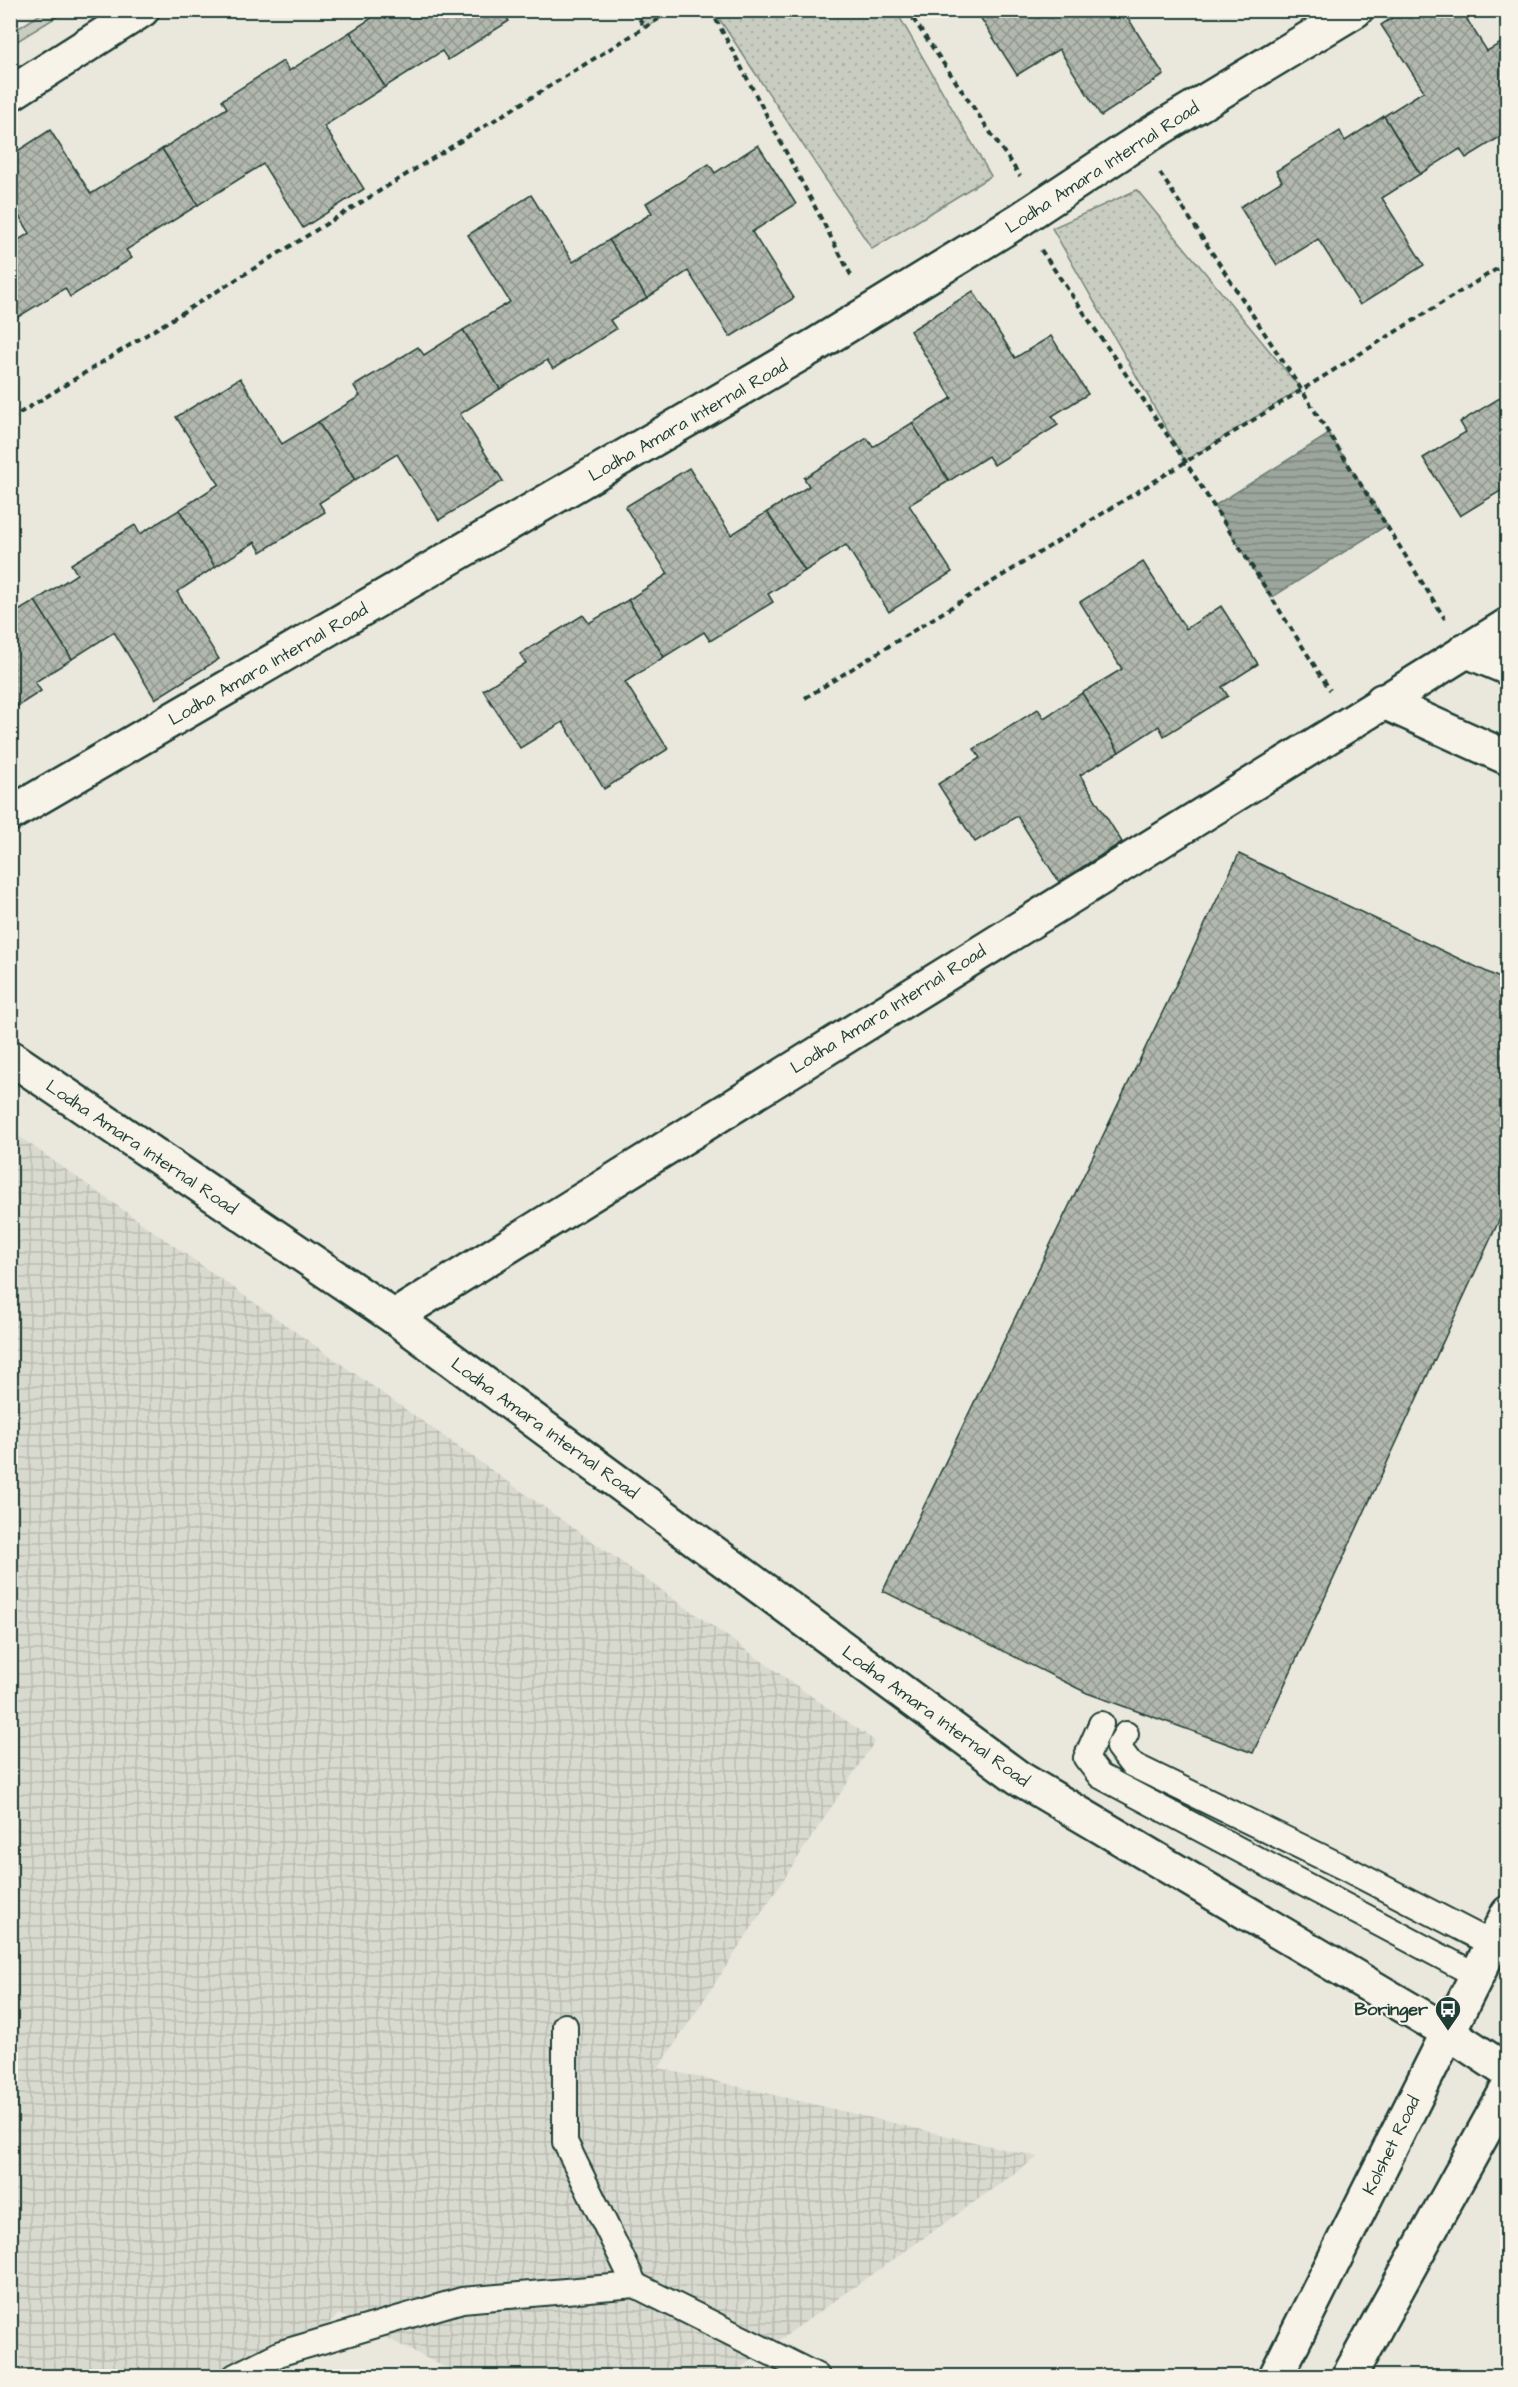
<svg xmlns="http://www.w3.org/2000/svg" width="1518" height="2387" viewBox="0 0 1518 2387" font-family="'Architects Daughter',sans-serif">
<defs>
<pattern id="industrial-grid" width="8" height="8" patternUnits="userSpaceOnUse" patternTransform="scale(1.5)"><rect width="8" height="8" fill="#d9dacf"/><path d="M0 4h8M4 0v8" fill="none" stroke="#babcb2"/></pattern>
<pattern id="park-dots" width="8" height="8" patternUnits="userSpaceOnUse" patternTransform="scale(1.5)"><rect width="8" height="8" fill="#c8ccc1"/><path d="M2 2h.1M6 6h.1" fill="none" stroke="#abb0a6" stroke-width="1.8" stroke-linecap="round"/></pattern>
<pattern id="water-rules" width="6" height="5" patternUnits="userSpaceOnUse" patternTransform="scale(1.5)"><rect width="6" height="5" fill="#9ca69c"/><path d="M0 2.5h6" fill="none" stroke="#7f8880"/></pattern>
<pattern id="building-cross-hatch" width="8" height="8" patternUnits="userSpaceOnUse" patternTransform="scale(1.5)"><rect width="8" height="8" fill="#b2b8ae"/><path d="M0 0l8 8M0 8l8-8" fill="none" stroke="#90978e"/></pattern>
</defs>
<rect width="100%" height="100%" fill="#eae8dd"/>
<filter id="ink" filterUnits="userSpaceOnUse"><feTurbulence type="fractalNoise" baseFrequency=".0167" numOctaves="2"/><feDisplacementMap in="SourceGraphic" scale="12" xChannelSelector="R" yChannelSelector="G"/><feConvolveMatrix kernelMatrix="1 2 1 2 8 2 1 2 1" color-interpolation-filters="sRGB"/></filter>
<g filter="url(#ink)">
<!-- industrial -->
<path fill="url(#industrial-grid)" d="M10,1130L875,1741L659,2068L1038,2157L729,2376H462L339,2314L272,2376H11Z"/>
<!-- green -->
<path fill="#c8ccc1" stroke="#74847a" stroke-width="1.5" d="M47,10L66,11L11,45V33Z"/>
<!-- park -->
<g fill="url(#park-dots)" stroke="#74847a" stroke-width="1.5">
<path d="M635,11H673L645,28Z"/>
<path d="M714,11H896L991,176L872,249Z"/>
<path d="M1137,190L1301,389L1185,461L1052,228Z"/>
</g>
<!-- water -->
<path fill="url(#water-rules)" stroke="#6a7c72" stroke-width="1.5" d="M1329,434L1387,525L1271,598L1214,506Z"/>
<!-- building -->
<g fill="url(#building-cross-hatch)" stroke="#1f3d34" stroke-width="1.5">
<path d="M384,10H508L504,13L509,21L448,60L442,51L385,87L350,32Z"/>
<path d="M990,10H1123L1164,75L1101,116L1059,49L1017,75L980,17Z"/>
<path d="M1404,10H1461L1487,51L1508,39V132L1466,158L1460,149L1420,174L1384,116L1424,91L1381,25Z"/>
<path d="M350,32L385,87L324,126L364,189L303,228L263,164L198,205L162,149L227,108L222,100L283,61L289,71Z"/>
<path d="M1384,116L1420,174L1382,198L1424,265L1360,305L1318,239L1277,265L1240,207L1282,181L1276,171L1340,131L1345,141Z"/>
<path d="M50,130L91,194L162,149L198,205L126,250L132,258L70,297L65,288L10,322V245L30,233L10,202V156Z"/>
<path d="M758,145L796,204L752,232L794,298L730,337L688,271L647,298L609,240L652,213L646,203L709,164L715,173Z"/>
<path d="M531,195L573,262L609,240L647,298L610,320L616,329L553,369L547,360L500,389L463,330L510,302L468,235Z"/>
<path d="M973,291L1015,358L1051,336L1088,394L1052,416L1058,425L994,465L988,456L949,481L912,423L952,398L910,331Z"/>
<path d="M463,330L500,389L460,414L503,481L439,520L397,454L355,480L318,422L360,396L354,386L418,347L424,355Z"/>
<path d="M240,378L282,444L318,422L355,480L319,503L325,512L261,552L255,542L215,567L179,510L219,484L176,417Z"/>
<path d="M1508,393V499L1502,490L1460,516L1423,458L1466,432L1460,422Z"/>
<path d="M912,423L949,481L909,505L952,572L889,612L846,545L805,571L767,512L809,486L804,478L867,438L873,447Z"/>
<path d="M689,468L731,535L767,512L805,571L768,594L773,602L710,641L704,632L664,657L628,600L668,574L625,507Z"/>
<path d="M179,510L215,567L177,592L219,659L155,699L114,632L72,659L35,601L77,574L71,564L135,525L140,534Z"/>
<path d="M1143,562L1186,629L1221,606L1258,664L1222,687L1228,696L1164,736L1159,726L1119,752L1082,693L1122,669L1080,602Z"/>
<path d="M628,600L664,657L625,682L668,749L604,789L563,722L520,748L483,690L526,663L520,654L583,615L589,623Z"/>
<path d="M35,601L72,659L35,682L41,691L10,711V616Z"/>
<path d="M1082,693L1119,752L1080,775L1122,842L1059,882L1017,816L975,842L938,784L980,758L974,749L1038,709L1044,718Z"/>
<path d="M1239,854L1508,982V1201L1253,1753L1087,1693L883,1591Z"/>
</g>
<g fill="none" stroke-linecap="round" stroke-linejoin="round">
<!-- lane casing -->
<g stroke="#1f3d34" stroke-width="28">
<g id="lane">
<path d="M1101,1724L1086,1758L1100,1776L1476,1975"/>
<path d="M1126,1734L1118,1747L1131,1764L1351,1871L1492,1944"/>
<path d="M565,2026V2142L635,2285L817,2376"/>
<path d="M235,2376L281,2353L462,2300L635,2285"/>
</g>
</g>
<!-- street casing -->
<g stroke="#1f3d34" stroke-width="38">
<g id="street">
<path d="M10,94L142,10"/>
<path d="M1465,650L1508,668"/>
<path d="M1382,701L1508,758"/>
<path d="M10,814L814,346L1021,219L1139,141L1356,10"/>
<path d="M10,1057L394,1317L1019,1778L1448,2032L1508,2072"/>
<path d="M394,1317L1508,625"/>
</g>
</g>
<!-- secondary casing -->
<g stroke="#1f3d34" stroke-width="38">
<g id="secondary">
<path d="M1276,2376L1508,1913"/>
<path d="M1349,2376L1508,2088"/>
</g>
</g>
<!-- path -->
<g stroke="#1f3d34" stroke-width="4" stroke-dasharray="6 4.5" stroke-linecap="butt">
<path d="M634,10L645,28"/>
<path d="M711,10L853,279"/>
<path d="M907,10L1020,176"/>
<path d="M1160,173L1301,389L1445,619"/>
<path d="M1041,250L1185,461L1330,690"/>
<path d="M10,419L673,10"/>
<path d="M805,698L1508,262"/>
</g>
<!-- lane -->
<use href="#lane" stroke="#f7f3e8" stroke-width="24"/>
<!-- street -->
<use href="#street" stroke="#f7f3e8" stroke-width="33"/>
<!-- secondary -->
<use href="#secondary" stroke="#f7f3e8" stroke-width="33"/>
</g>
</g>
<!-- icons -->
<defs>
<g id="bus-pin" transform="scale(1.35)"><path d="M0 17L-7.5 6A9.5 9.5 0 1 1 7.5 6Z" fill="#1f3d34" stroke="#f7f3e8"/><path d="M-5-6H5V4H4V6H2V4H-2V6H-4V4H-5ZM-3.5-4V0h7V-4ZM-3.5 1.2v1.5H-2V1.2ZM2 1.2v1.5H3.5V1.2Z" fill="#fff"/></g>
</defs>
<g fill-rule="evenodd">
<use href="#bus-pin" x="1448" y="2009"/>
</g>
<g text-anchor="middle" stroke-width="4.5" stroke-linejoin="round" paint-order="stroke">
<!-- street labels -->
<g font-size="18" fill="#1f3d34" stroke="#f7f3e8">
<text transform="translate(1102 167) rotate(-33)" y="6">Lodha Amara Internal Road</text>
<text transform="translate(688 420) rotate(-30)" y="6">Lodha Amara Internal Road</text>
<text transform="translate(268 664) rotate(-30)" y="6">Lodha Amara Internal Road</text>
<text transform="translate(888 1009) rotate(-32)" y="6">Lodha Amara Internal Road</text>
<text transform="translate(142 1147) rotate(34)" y="6">Lodha Amara Internal Road</text>
<text transform="translate(545 1428) rotate(36)" y="6">Lodha Amara Internal Road</text>
<text transform="translate(936 1716) rotate(36)" y="6">Lodha Amara Internal Road</text>
<text transform="translate(1391 2145) rotate(-64)" y="6">Kolshet Road</text>
</g>
<!-- poi labels -->
<g font-size="18" font-weight="bold" fill="#1f3d34" stroke="#f7f3e8" text-anchor="end">
<text x="1428" y="2015">Boringer</text>
</g>
</g>
<!-- margin -->
<rect width="1518" height="2387" fill="none" stroke="#f7f3e8" stroke-width="36"/>
<rect x="18" y="18" width="1482" height="2351" fill="none" stroke="#1f3d34" stroke-width="2" filter="url(#ink)"/>
</svg>
